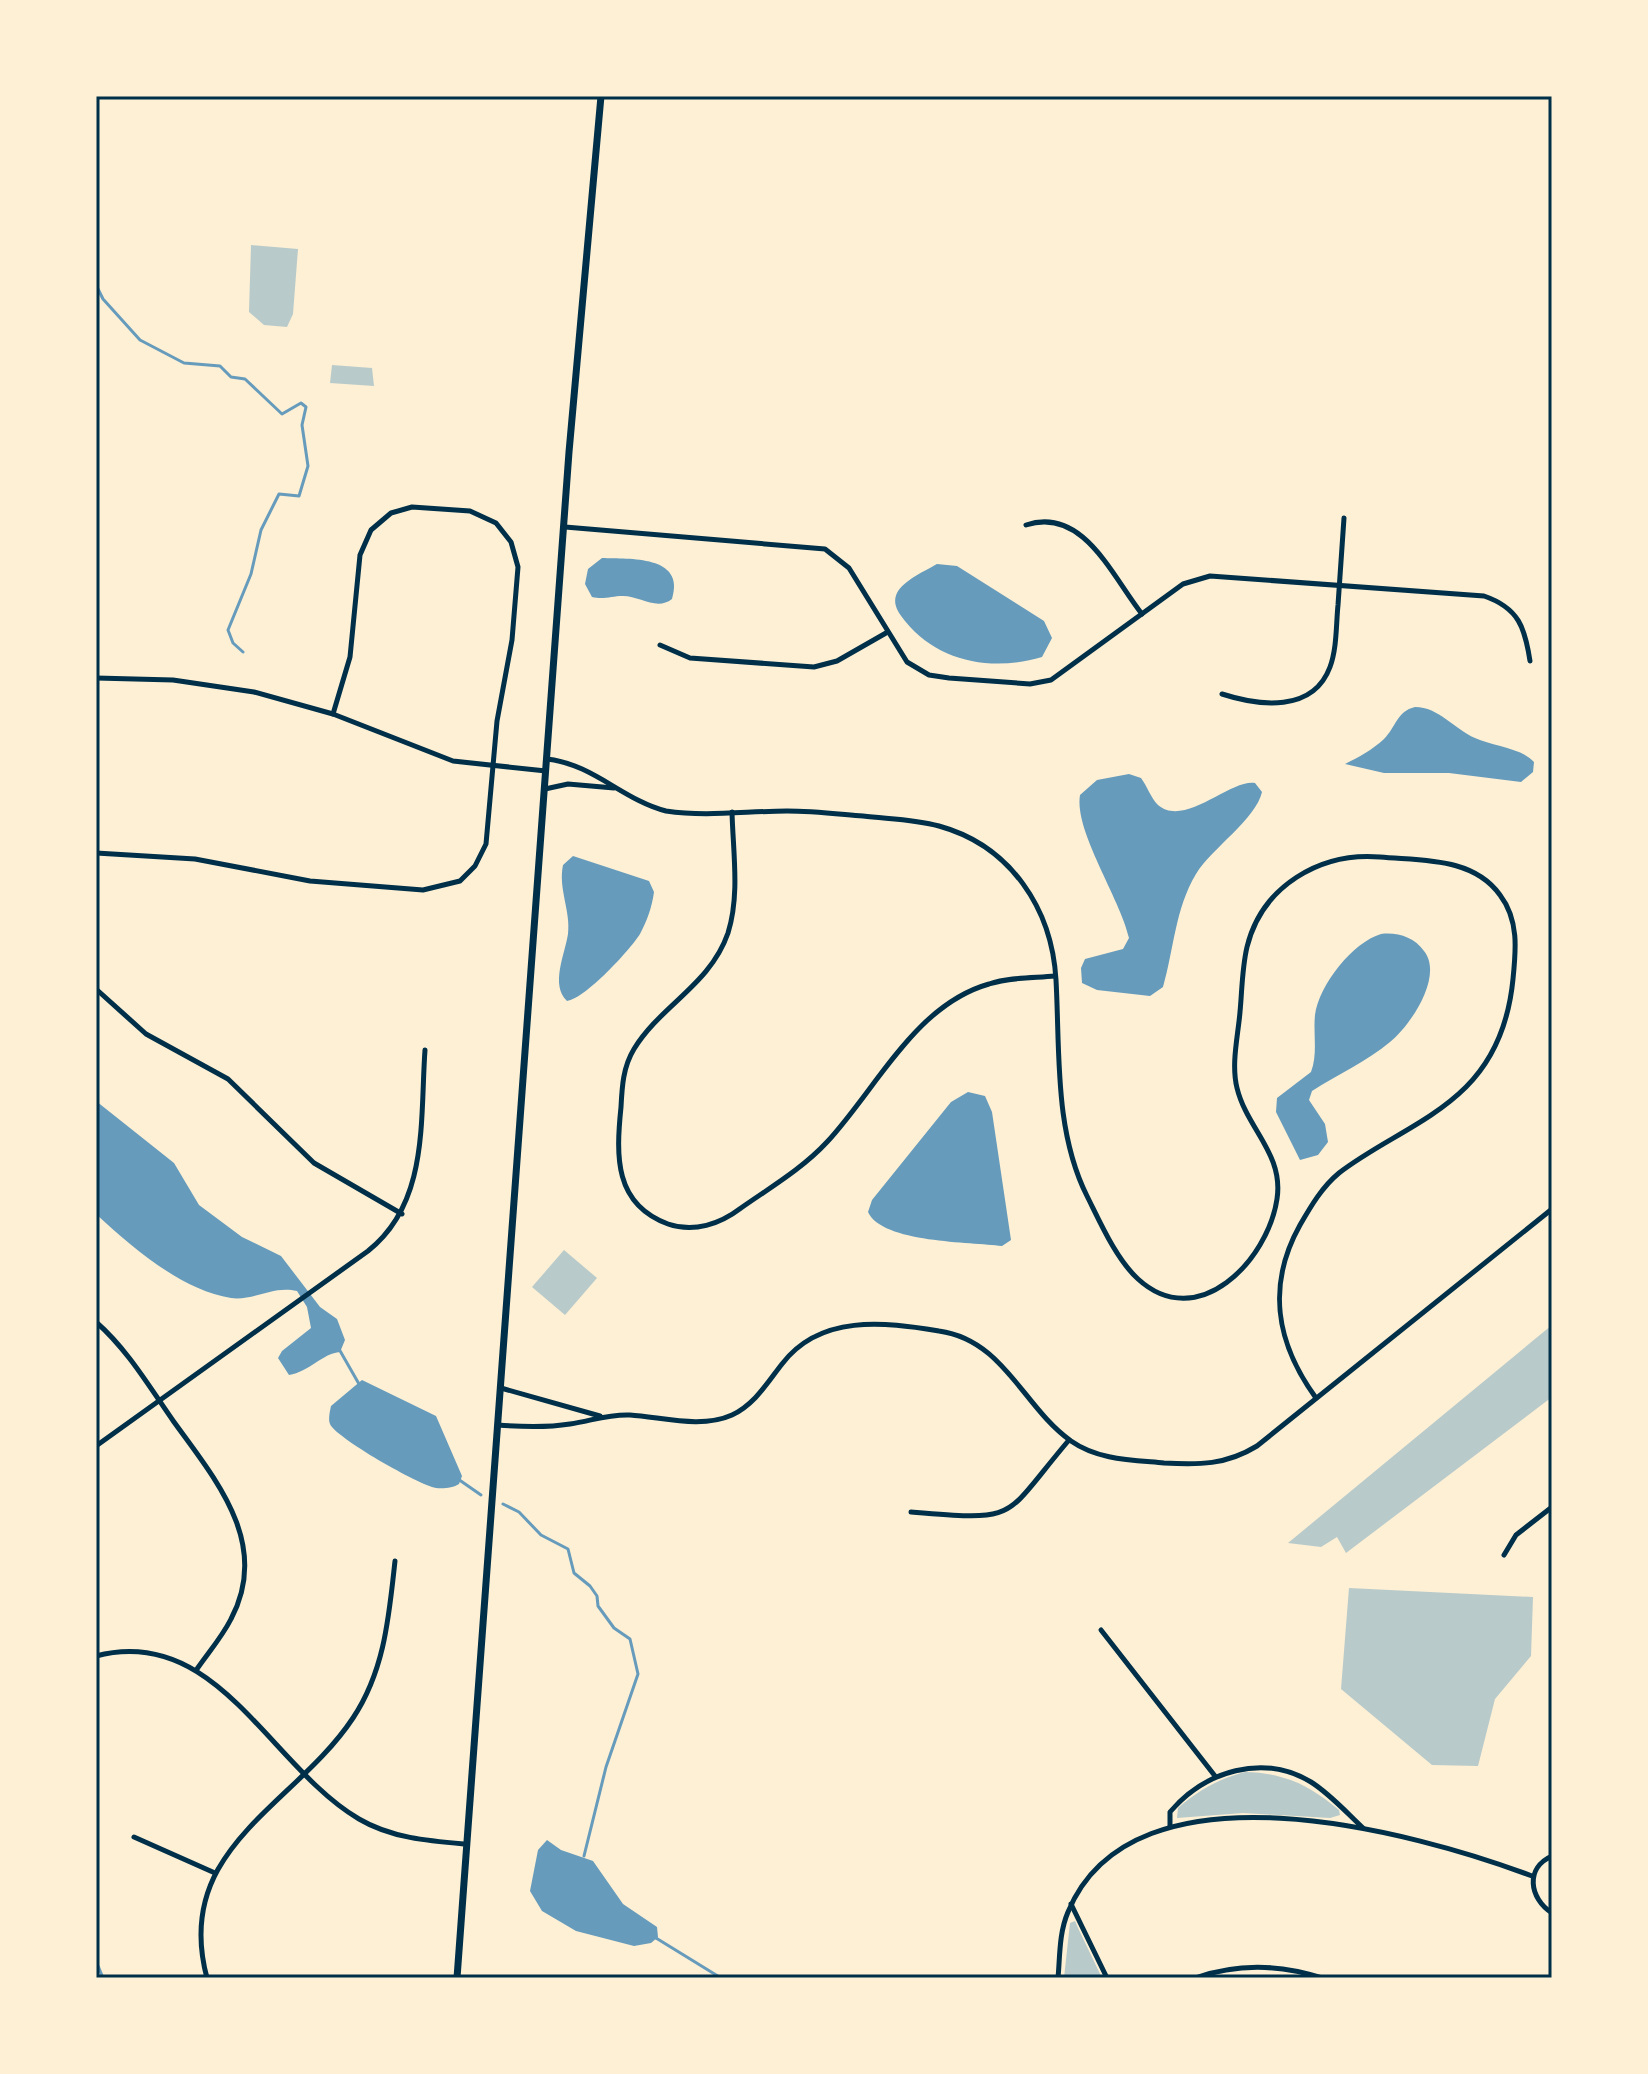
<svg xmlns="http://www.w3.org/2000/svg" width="1648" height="2074" viewBox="0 0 1648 2074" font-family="Karla,sans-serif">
<rect width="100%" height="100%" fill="#fdf0d5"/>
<!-- green -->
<g fill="#b9caca">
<path d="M251,245L298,249L293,314L287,327L264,325L249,312Z"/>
<path d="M332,365L372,368L374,386L330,383Z"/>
<path d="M564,1250L597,1278L565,1315L532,1287Z"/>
<path d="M1552,1325V1397L1346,1553L1337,1537L1321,1547L1288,1543Z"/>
<path d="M1349,1588L1533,1597L1531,1656L1495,1699L1478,1766L1432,1765L1341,1689Z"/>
<path d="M1245,1772C1285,1773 1309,1785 1339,1810L1340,1815L1330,1818L1243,1813L1177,1818L1178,1808C1199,1790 1218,1779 1245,1772Z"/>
<path d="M1075,1921L1078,1928L1102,1978H1064L1070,1923Z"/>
</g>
<!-- water -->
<g fill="#669bbc">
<path d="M602,558C629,559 686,555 672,599C657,611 640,596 623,596C611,596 604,600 592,597L585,584L588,569Z"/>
<path d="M937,564L957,566L1044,621L1052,638L1042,657C992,672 938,662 905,621C898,612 892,604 897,593C904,580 925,571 937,564Z"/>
<path d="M1415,707C1439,707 1454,729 1475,738C1492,746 1522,748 1534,762L1533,772L1521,782L1449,773H1384L1345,764C1359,757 1372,750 1384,739C1396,727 1397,711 1415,707Z"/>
<path d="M1129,774L1141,778C1147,786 1151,798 1158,805C1185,828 1230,779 1255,783L1262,792C1256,819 1212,848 1196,874C1175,909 1174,949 1163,987L1150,996L1097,990L1082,983L1081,968L1085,959L1123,949L1129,938C1120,898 1074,831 1080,795L1097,780Z"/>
<path d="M573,856L649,881L654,892C652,907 647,921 640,934C629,951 586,998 567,1001C550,985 565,954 568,934C571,911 558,889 563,865Z"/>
<path d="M1381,934C1397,932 1414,937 1424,951C1444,976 1410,1026 1390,1042C1367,1061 1337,1075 1312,1091L1309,1100L1325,1124L1328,1142L1318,1155L1300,1160L1276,1112L1277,1098L1311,1072C1318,1054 1313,1034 1315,1015C1319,985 1353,942 1381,934Z"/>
<path d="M968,1092L985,1096L992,1112L1011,1240L1002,1246C971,1242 882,1243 868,1212L872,1200L951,1102Z"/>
<path d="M96,1101L174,1163L199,1205L242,1237L281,1256L320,1307L337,1319L345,1340L340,1352C323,1353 309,1372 289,1375L278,1358L282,1351L311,1328L307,1307L297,1291C273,1285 254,1301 231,1298C181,1290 132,1247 96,1214Z"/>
<path d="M362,1380L436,1416L462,1476L459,1484C453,1488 443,1489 436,1488C419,1485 336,1438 330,1424C328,1419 330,1411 331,1406Z"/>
<path d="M547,1840L561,1850L593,1861L623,1904L657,1927L658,1937L651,1943L634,1946L576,1931L542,1911L530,1891L538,1850Z"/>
</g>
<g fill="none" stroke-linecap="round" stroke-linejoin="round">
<!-- stream -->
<g stroke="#669bbc" stroke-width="3">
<path d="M96,285L103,299L140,340L184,363L220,366L231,377L245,379L282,414L301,403L306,407L302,425L308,466L299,496L279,494L261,530L251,574L228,630L233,643L243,652"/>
<path d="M339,1349L359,1384"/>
<path d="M458,1479L481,1495"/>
<path d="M503,1504L519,1512L541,1535L568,1549L574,1573L590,1586L597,1596L598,1606L614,1628L630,1639L638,1674L606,1767L584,1856"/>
<path d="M656,1938L721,1978"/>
<path d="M96,1961L103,1978"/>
</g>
<!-- minor -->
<g stroke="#003049" stroke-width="5">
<path d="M1026,525C1083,506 1112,576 1142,614"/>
<path d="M565,527L825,549L849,568L907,662L929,675L949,678L1030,684L1051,680L1183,584L1210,576L1484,596C1519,608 1525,628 1530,661"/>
<path d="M660,645L690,658L814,667L837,661L886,633"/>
<path d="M96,678L173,680L254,692L333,714L453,761L546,771"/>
<path d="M1222,694C1259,706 1313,713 1330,667C1337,648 1336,625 1338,605C1340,576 1342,547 1344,518"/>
<path d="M547,759C593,764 623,800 666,811C706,817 747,811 787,811C812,811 838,814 863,816C888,819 914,819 939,826C1011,846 1052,909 1056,980C1060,1051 1054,1130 1087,1196C1100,1222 1116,1259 1138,1279C1198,1334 1268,1260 1277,1199C1284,1154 1247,1129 1237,1088C1231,1064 1238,1036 1240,1012C1242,991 1242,968 1247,947C1262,886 1320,852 1380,857C1422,861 1473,857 1500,895C1519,920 1516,950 1513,979C1509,1020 1496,1057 1466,1087C1430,1123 1379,1142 1339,1173C1322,1187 1311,1206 1300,1225C1266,1286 1276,1343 1316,1398"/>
<path d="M545,789L568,784L614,788"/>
<path d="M732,812C733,852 740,895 728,933C710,985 661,1005 634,1049C623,1067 622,1087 621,1107C616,1156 614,1204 668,1224C694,1233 720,1224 741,1208C771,1187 803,1168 827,1142C877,1088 915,1005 989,984C1010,977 1034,978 1055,976"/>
<path d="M96,853L195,859L310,881L423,890L460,881L475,866L486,844L497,721L512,640L518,567L511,542L496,523L470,511L412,507L391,513L371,530L360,555L350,657L333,714"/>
<path d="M96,989L146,1034L228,1079L314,1163L402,1214"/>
<path d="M96,1322C128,1350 150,1388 174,1422C216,1480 271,1544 231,1619C222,1637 208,1653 197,1669"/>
<path d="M501,1388L600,1416"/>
<path d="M498,1425C523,1427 545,1428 570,1424C591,1421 608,1414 630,1415C662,1417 701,1429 732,1415C755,1404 767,1383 782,1364C820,1314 884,1322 939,1331C1004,1340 1023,1407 1071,1441C1098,1460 1132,1460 1164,1463C1199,1465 1226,1465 1257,1446L1552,1209"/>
<path d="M96,1446L368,1251C429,1203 420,1120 425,1050"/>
<path d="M911,1512C1022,1521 1001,1520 1069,1440"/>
<path d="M1504,1555L1516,1535L1552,1507"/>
<path d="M1101,1630L1215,1776"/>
<path d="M96,1656C217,1624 270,1767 359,1819C391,1838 429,1841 465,1844"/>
<path d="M1170,1826V1812C1205,1771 1263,1753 1311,1782C1330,1794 1346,1812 1363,1828"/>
<path d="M134,1837L215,1873"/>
<path d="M1552,1856C1525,1868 1529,1898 1552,1913"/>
<path d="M1071,1904L1107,1978"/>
<path d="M207,1978C172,1848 295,1806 353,1718C385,1670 389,1615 395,1561"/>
<path d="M1058,1978C1060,1956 1059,1933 1068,1912C1133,1754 1415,1832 1532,1876"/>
<path d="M1195,1978C1238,1963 1279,1964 1322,1978"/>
</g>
<!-- tertiary -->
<path stroke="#003049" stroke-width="7" d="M457,1978L569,452L601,96"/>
</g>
<!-- border -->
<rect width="1648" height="2074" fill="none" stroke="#fdf0d5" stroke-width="196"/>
<rect x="98" y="98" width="1452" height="1878" fill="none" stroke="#003049" stroke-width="3"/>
</svg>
